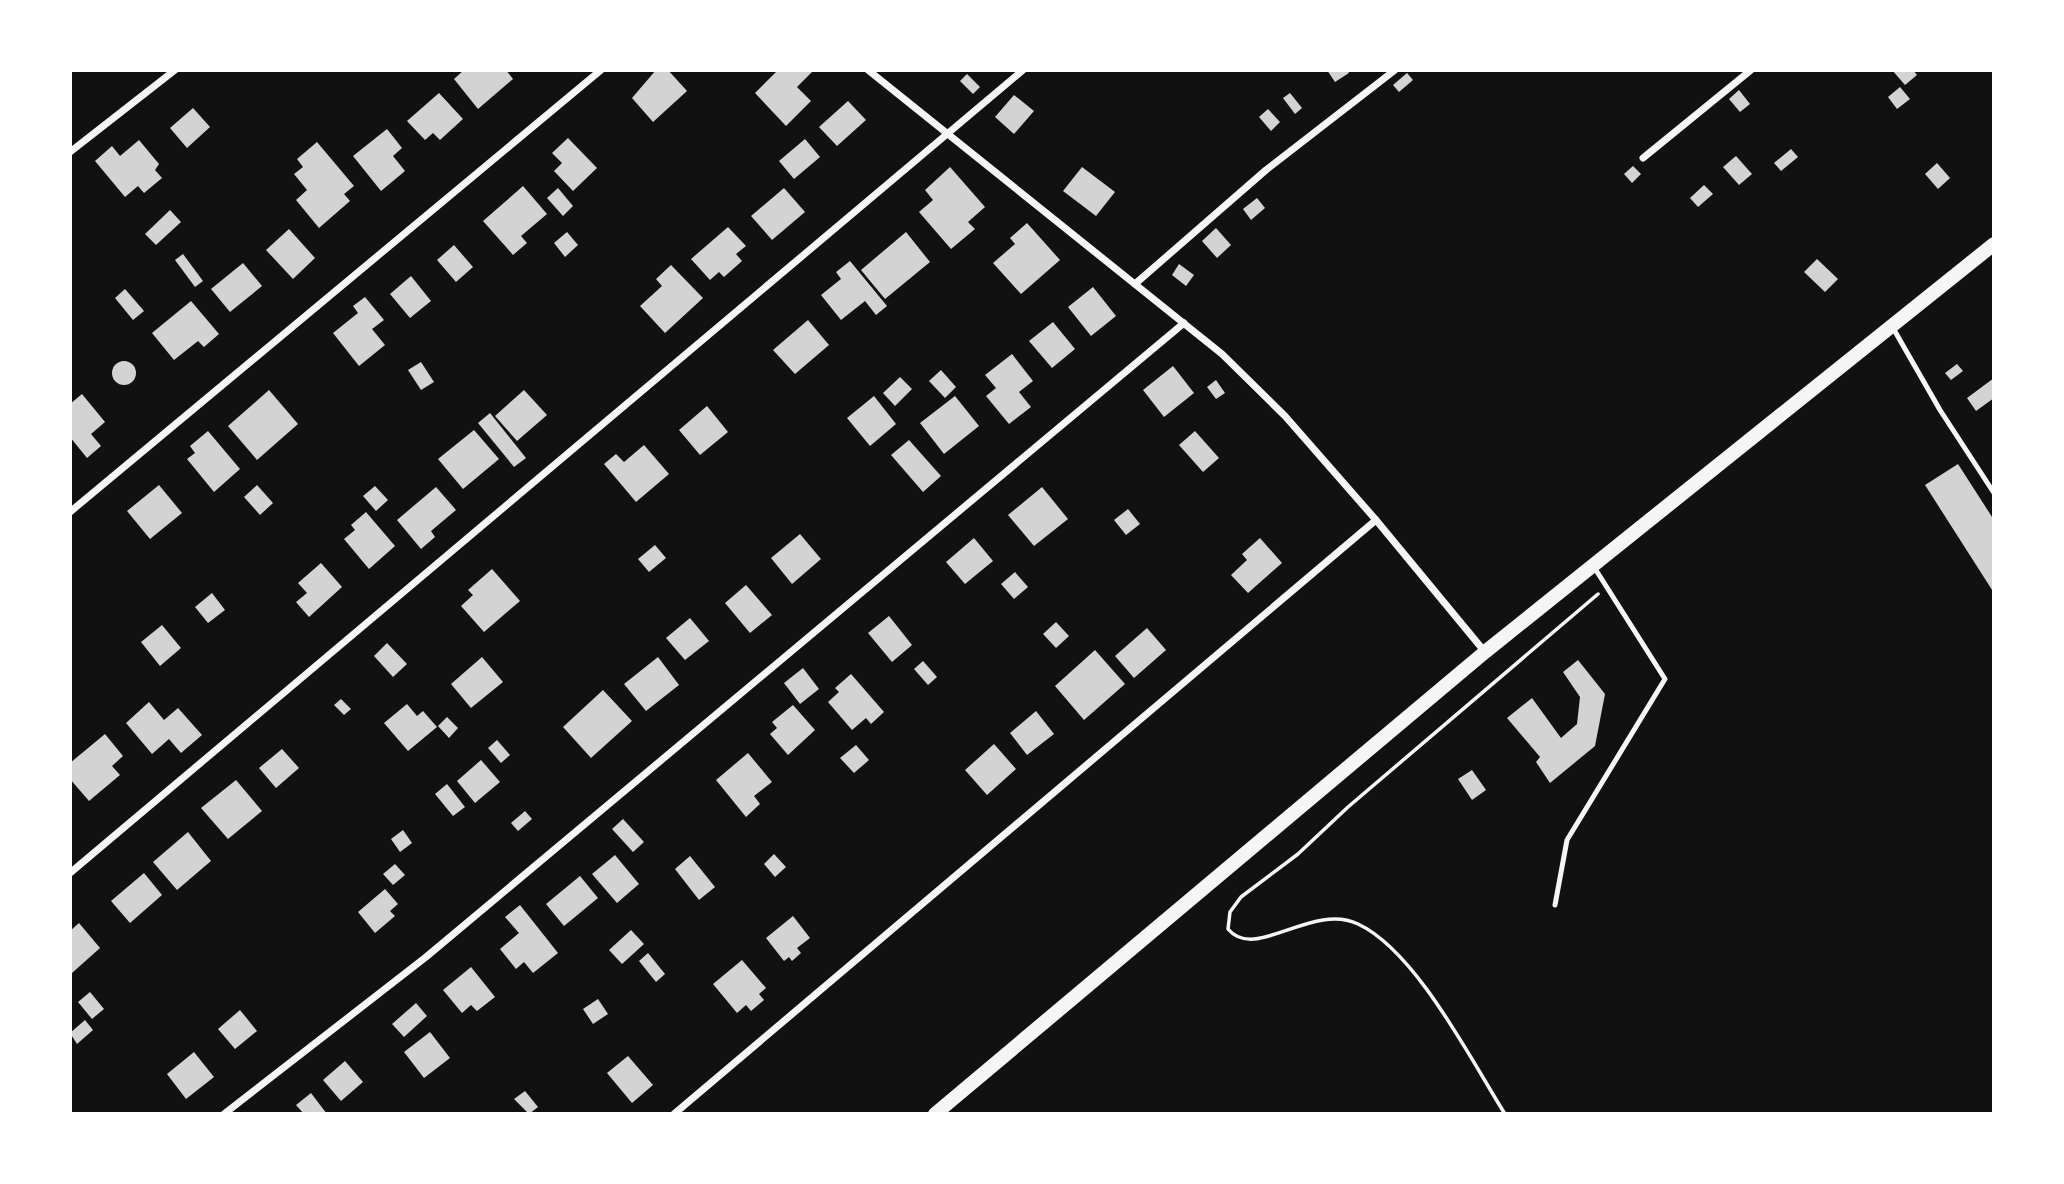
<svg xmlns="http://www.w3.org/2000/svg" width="2064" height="1184" viewBox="0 0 2064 1184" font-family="Bitter,serif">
<rect width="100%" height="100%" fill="#111"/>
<!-- building -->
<g fill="#d3d3d3">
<path d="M464,70H506L513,79L478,109L454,79Z"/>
<path d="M656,70H668L687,91L653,122L632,98Z"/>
<path d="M778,70H814L797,87L811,101L786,126L755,93Z"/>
<path d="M1327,70H1347L1349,73L1335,82Z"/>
<path d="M1892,70H1913L1917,75L1905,85Z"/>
<path d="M1407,73L1413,80L1399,92L1393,85Z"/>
<path d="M967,74L980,87L973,94L960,81Z"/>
<path d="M1900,87L1910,99L1897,109L1888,97Z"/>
<path d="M1739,90L1750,104L1740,112L1729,99Z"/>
<path d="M439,93L463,119L440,140L433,133L425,140L407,121Z"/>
<path d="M1290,93L1302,108L1295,114L1283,98Z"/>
<path d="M1014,95L1034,111L1014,134L995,117Z"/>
<path d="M848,101L866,120L837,146L819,127Z"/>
<path d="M193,108L210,127L187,148L170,128Z"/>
<path d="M1268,109L1280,122L1271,131L1259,117Z"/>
<path d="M387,129L402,148L393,156L405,171L381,191L353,156Z"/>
<path d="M568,138L597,168L573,191L554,171L562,163L552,153Z"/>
<path d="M805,139L820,157L794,179L779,161Z"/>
<path d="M139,140L159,164L155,170L162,178L144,193L138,186L125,197L95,161L112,146L120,156Z"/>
<path d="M317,142L354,186L344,194L350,201L319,228L296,200L307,190L294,174L303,167L297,159Z"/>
<path d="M1791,149L1798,157L1781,171L1774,163Z"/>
<path d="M1736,156L1752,174L1739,185L1723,167Z"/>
<path d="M1937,163L1950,178L1938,189L1925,174Z"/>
<path d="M1633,166L1641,174L1632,183L1624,174Z"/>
<path d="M950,167L985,207L968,222L975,229L951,249L919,212L933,200L925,190Z"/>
<path d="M1082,167L1115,192L1096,216L1063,191Z"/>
<path d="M1704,185L1713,194L1698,207L1690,198Z"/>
<path d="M523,186L547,214L521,236L527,243L513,255L483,221Z"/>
<path d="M558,188L573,206L563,216L547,198Z"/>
<path d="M784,188L805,212L772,240L751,216Z"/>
<path d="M1257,198L1265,208L1251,220L1243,209Z"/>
<path d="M170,210L181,222L156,245L145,234Z"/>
<path d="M1027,223L1060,260L1021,294L993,263L1015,244L1010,238Z"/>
<path d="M728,227L746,246L736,254L742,261L724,277L719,272L710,280L691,259Z"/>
<path d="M1216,228L1231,245L1217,258L1202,241Z"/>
<path d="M289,229L315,258L293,279L266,250Z"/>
<path d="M567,232L578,245L565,257L554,243Z"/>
<path d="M906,232L930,262L885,299L861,270Z"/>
<path d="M454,245L473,267L456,282L437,260Z"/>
<path d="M183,254L203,281L195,287L175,260Z"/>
<path d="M1817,259L1838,279L1825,292L1804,272Z"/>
<path d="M850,261L887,306L876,315L865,301L841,320L821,295L841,279L836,272Z"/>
<path d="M243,263L262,286L230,312L211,289Z"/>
<path d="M1179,264L1194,275L1186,286L1172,275Z"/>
<path d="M671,265L703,298L665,333L640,306L662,286L656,279Z"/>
<path d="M411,276L431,301L410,318L390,294Z"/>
<path d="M1093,287L1116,316L1091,336L1068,307Z"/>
<path d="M125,289L144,311L133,320L115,298Z"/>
<path d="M365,297L384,320L372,329L385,345L359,366L333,333L358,313L353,306Z"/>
<path d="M191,301L219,334L204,347L198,341L174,360L152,333Z"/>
<path d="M808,320L829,345L795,374L773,350Z"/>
<path d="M1053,322L1075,349L1052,368L1029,341Z"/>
<path d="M1012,354L1033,381L1019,392L1031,407L1009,424L986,396L996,388L985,375Z"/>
<circle cx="124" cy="373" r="12"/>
<path d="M421,362L434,382L421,390L408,370Z"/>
<path d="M1957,364L1963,371L1951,380L1945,373Z"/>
<path d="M1173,366L1194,393L1164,417L1143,390Z"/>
<path d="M941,370L956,387L945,398L929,381Z"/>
<path d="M900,377L912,389L895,406L883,393Z"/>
<path d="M1994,378V398L1976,411L1967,398Z"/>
<path d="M1216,380L1225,393L1216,399L1207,387Z"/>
<path d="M269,390L298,424L257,460L228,426Z"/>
<path d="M524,390L547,415L517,441L495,416Z"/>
<path d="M82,394L105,422L91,434L101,446L87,458L70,437V404Z"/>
<path d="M874,396L896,424L870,446L847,418Z"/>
<path d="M955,396L979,426L944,454L920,423Z"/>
<path d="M707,406L728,432L700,455L679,430Z"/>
<path d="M490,413L526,458L514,467L478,423Z"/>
<path d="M474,430L499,459L463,489L438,459Z"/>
<path d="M208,431L240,469L214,492L187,459L195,453L190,446Z"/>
<path d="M1195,431L1219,458L1203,472L1179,445Z"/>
<path d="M909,440L941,476L923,492L891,455Z"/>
<path d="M644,445L669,474L636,502L604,464L616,454L624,462Z"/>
<path d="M1958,464L1994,520V593L1925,485Z"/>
<path d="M159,485L182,513L150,539L127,511Z"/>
<path d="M257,485L273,503L260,515L244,497Z"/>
<path d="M375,486L388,500L376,511L363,496Z"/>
<path d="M436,487L456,510L431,531L435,537L421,549L397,520Z"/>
<path d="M1042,487L1068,519L1034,546L1008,515Z"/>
<path d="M1128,509L1140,524L1126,535L1114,520Z"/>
<path d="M366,512L395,546L369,569L344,539L355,530L351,525Z"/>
<path d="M800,534L821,559L792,584L771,558Z"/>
<path d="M974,538L993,561L965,584L946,562Z"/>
<path d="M1260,538L1282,563L1248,593L1231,575L1247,560L1242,554Z"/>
<path d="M655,545L666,558L649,572L638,559Z"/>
<path d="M321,563L342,587L309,617L296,602L307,593L298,583Z"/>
<path d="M492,569L520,601L484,632L461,606L473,595L468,590Z"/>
<path d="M1015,572L1028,587L1014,599L1001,584Z"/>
<path d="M746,585L772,615L750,633L725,603Z"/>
<path d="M212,593L225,610L208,623L195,607Z"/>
<path d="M889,616L912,645L892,662L868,633Z"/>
<path d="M690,618L709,641L685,660L666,638Z"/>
<path d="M1056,622L1069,636L1056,648L1043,634Z"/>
<path d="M162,625L181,648L160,666L141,642Z"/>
<path d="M1147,628L1166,650L1134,678L1115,656Z"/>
<path d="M387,643L407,664L393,677L374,656Z"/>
<path d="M1095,650L1125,684L1084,720L1055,686Z"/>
<path d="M482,657L503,682L471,708L451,684Z"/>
<path d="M658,657L679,685L646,711L624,684Z"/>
<path d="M1578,660L1605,694L1595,746L1550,783L1536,762L1540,757L1507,718L1532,698L1561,738L1577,724L1580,697L1563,672Z"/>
<path d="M923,661L937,677L928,685L914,669Z"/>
<path d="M803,668L819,689L800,704L784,683Z"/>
<path d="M851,674L884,712L871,724L866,718L852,730L828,702L839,692L835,688Z"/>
<path d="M603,690L632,721L591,758L563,727Z"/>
<path d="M341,699L351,709L344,715L334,705Z"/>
<path d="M149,702L164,720L178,708L202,735L181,753L169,739L152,754L126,723Z"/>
<path d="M407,704L417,716L423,711L437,727L408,751L384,723Z"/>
<path d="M793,705L815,730L788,755L770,734L777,728L772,722Z"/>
<path d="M1036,711L1054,734L1027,755L1010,733Z"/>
<path d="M447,717L458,728L449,738L438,726Z"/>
<path d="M105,734L123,756L112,766L120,775L89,801L70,779V763Z"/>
<path d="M497,740L510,755L501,763L488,748Z"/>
<path d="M994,744L1016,769L987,795L965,770Z"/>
<path d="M856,745L869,760L854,773L840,758Z"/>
<path d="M282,749L299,768L276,788L259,768Z"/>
<path d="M748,753L772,782L754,796L760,804L746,817L716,780Z"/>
<path d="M481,760L500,782L475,803L457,781Z"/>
<path d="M1472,770L1486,790L1472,800L1458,779Z"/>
<path d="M236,780L262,811L228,839L201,808Z"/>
<path d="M447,784L465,807L453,816L435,794Z"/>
<path d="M525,811L532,819L518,831L511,823Z"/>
<path d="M623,819L644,842L633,852L612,829Z"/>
<path d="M403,830L412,843L400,852L391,839Z"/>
<path d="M188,832L211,861L177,890L153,862Z"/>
<path d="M774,854L786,867L775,877L764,864Z"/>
<path d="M615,855L639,884L617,903L592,874Z"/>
<path d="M690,856L715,887L699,900L675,869Z"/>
<path d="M395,864L405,875L393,885L383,874Z"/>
<path d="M144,873L162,895L130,923L111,901Z"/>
<path d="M580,876L598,898L564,926L546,904Z"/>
<path d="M385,889L398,904L390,911L395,916L375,933L358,912Z"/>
<path d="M520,905L558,953L533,973L524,962L516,969L500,949L519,933L505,917Z"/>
<path d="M793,916L810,938L797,948L801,953L792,961L789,957L784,961L766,938Z"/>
<path d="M79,923L100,948L72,973L70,931Z"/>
<path d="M631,930L644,944L622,964L609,950Z"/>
<path d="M648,953L665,974L656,982L639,961Z"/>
<path d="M742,960L766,988L759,994L764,1000L751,1011L746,1005L737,1013L713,984Z"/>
<path d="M471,967L495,997L477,1011L471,1005L462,1013L443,990Z"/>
<path d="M90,992L104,1009L92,1019L78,1002Z"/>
<path d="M598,999L608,1014L593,1024L583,1009Z"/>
<path d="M416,1003L427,1016L404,1037L392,1024Z"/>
<path d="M240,1010L257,1031L235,1049L218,1029Z"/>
<path d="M85,1020L93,1030L77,1044L70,1033Z"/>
<path d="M430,1032L450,1058L424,1078L404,1052Z"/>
<path d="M194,1052L214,1077L186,1099L167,1074Z"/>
<path d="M628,1056L653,1085L632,1103L607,1073Z"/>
<path d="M345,1061L363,1082L341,1101L323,1080Z"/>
<path d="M525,1091L538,1107L529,1114L514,1099Z"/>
<path d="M311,1093L327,1114H304L296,1105Z"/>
</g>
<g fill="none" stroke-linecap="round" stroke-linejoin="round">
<!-- path -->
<path stroke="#f5f5f5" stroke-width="3.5" d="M1505,1114C1471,1060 1416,951 1358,924C1312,902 1255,962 1228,929L1230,912L1241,897L1298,854L1348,807L1598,594"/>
<!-- service -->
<g stroke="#f5f5f5" stroke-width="5">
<path d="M1893,328L1940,410L1994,493"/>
<path d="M1555,905L1567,840L1665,679L1594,567"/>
</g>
<!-- minor -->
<g stroke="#f5f5f5" stroke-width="7">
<path d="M868,70L1222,354L1285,416L1376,520L1485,652"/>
<path d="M70,152L175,70"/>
<path d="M1643,158L1751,70"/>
<path d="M1135,284L1266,170L1395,70"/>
<path d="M70,512L601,70"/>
<path d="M70,873L1023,70"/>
<path d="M224,1114L426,957L1184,323"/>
<path d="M674,1114L1376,520"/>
</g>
<!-- secondary -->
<path stroke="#f5f5f5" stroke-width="14" d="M935,1114L1485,652L1994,244"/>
</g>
<!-- border -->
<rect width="2064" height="1184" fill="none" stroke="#ffffff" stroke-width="144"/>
</svg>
